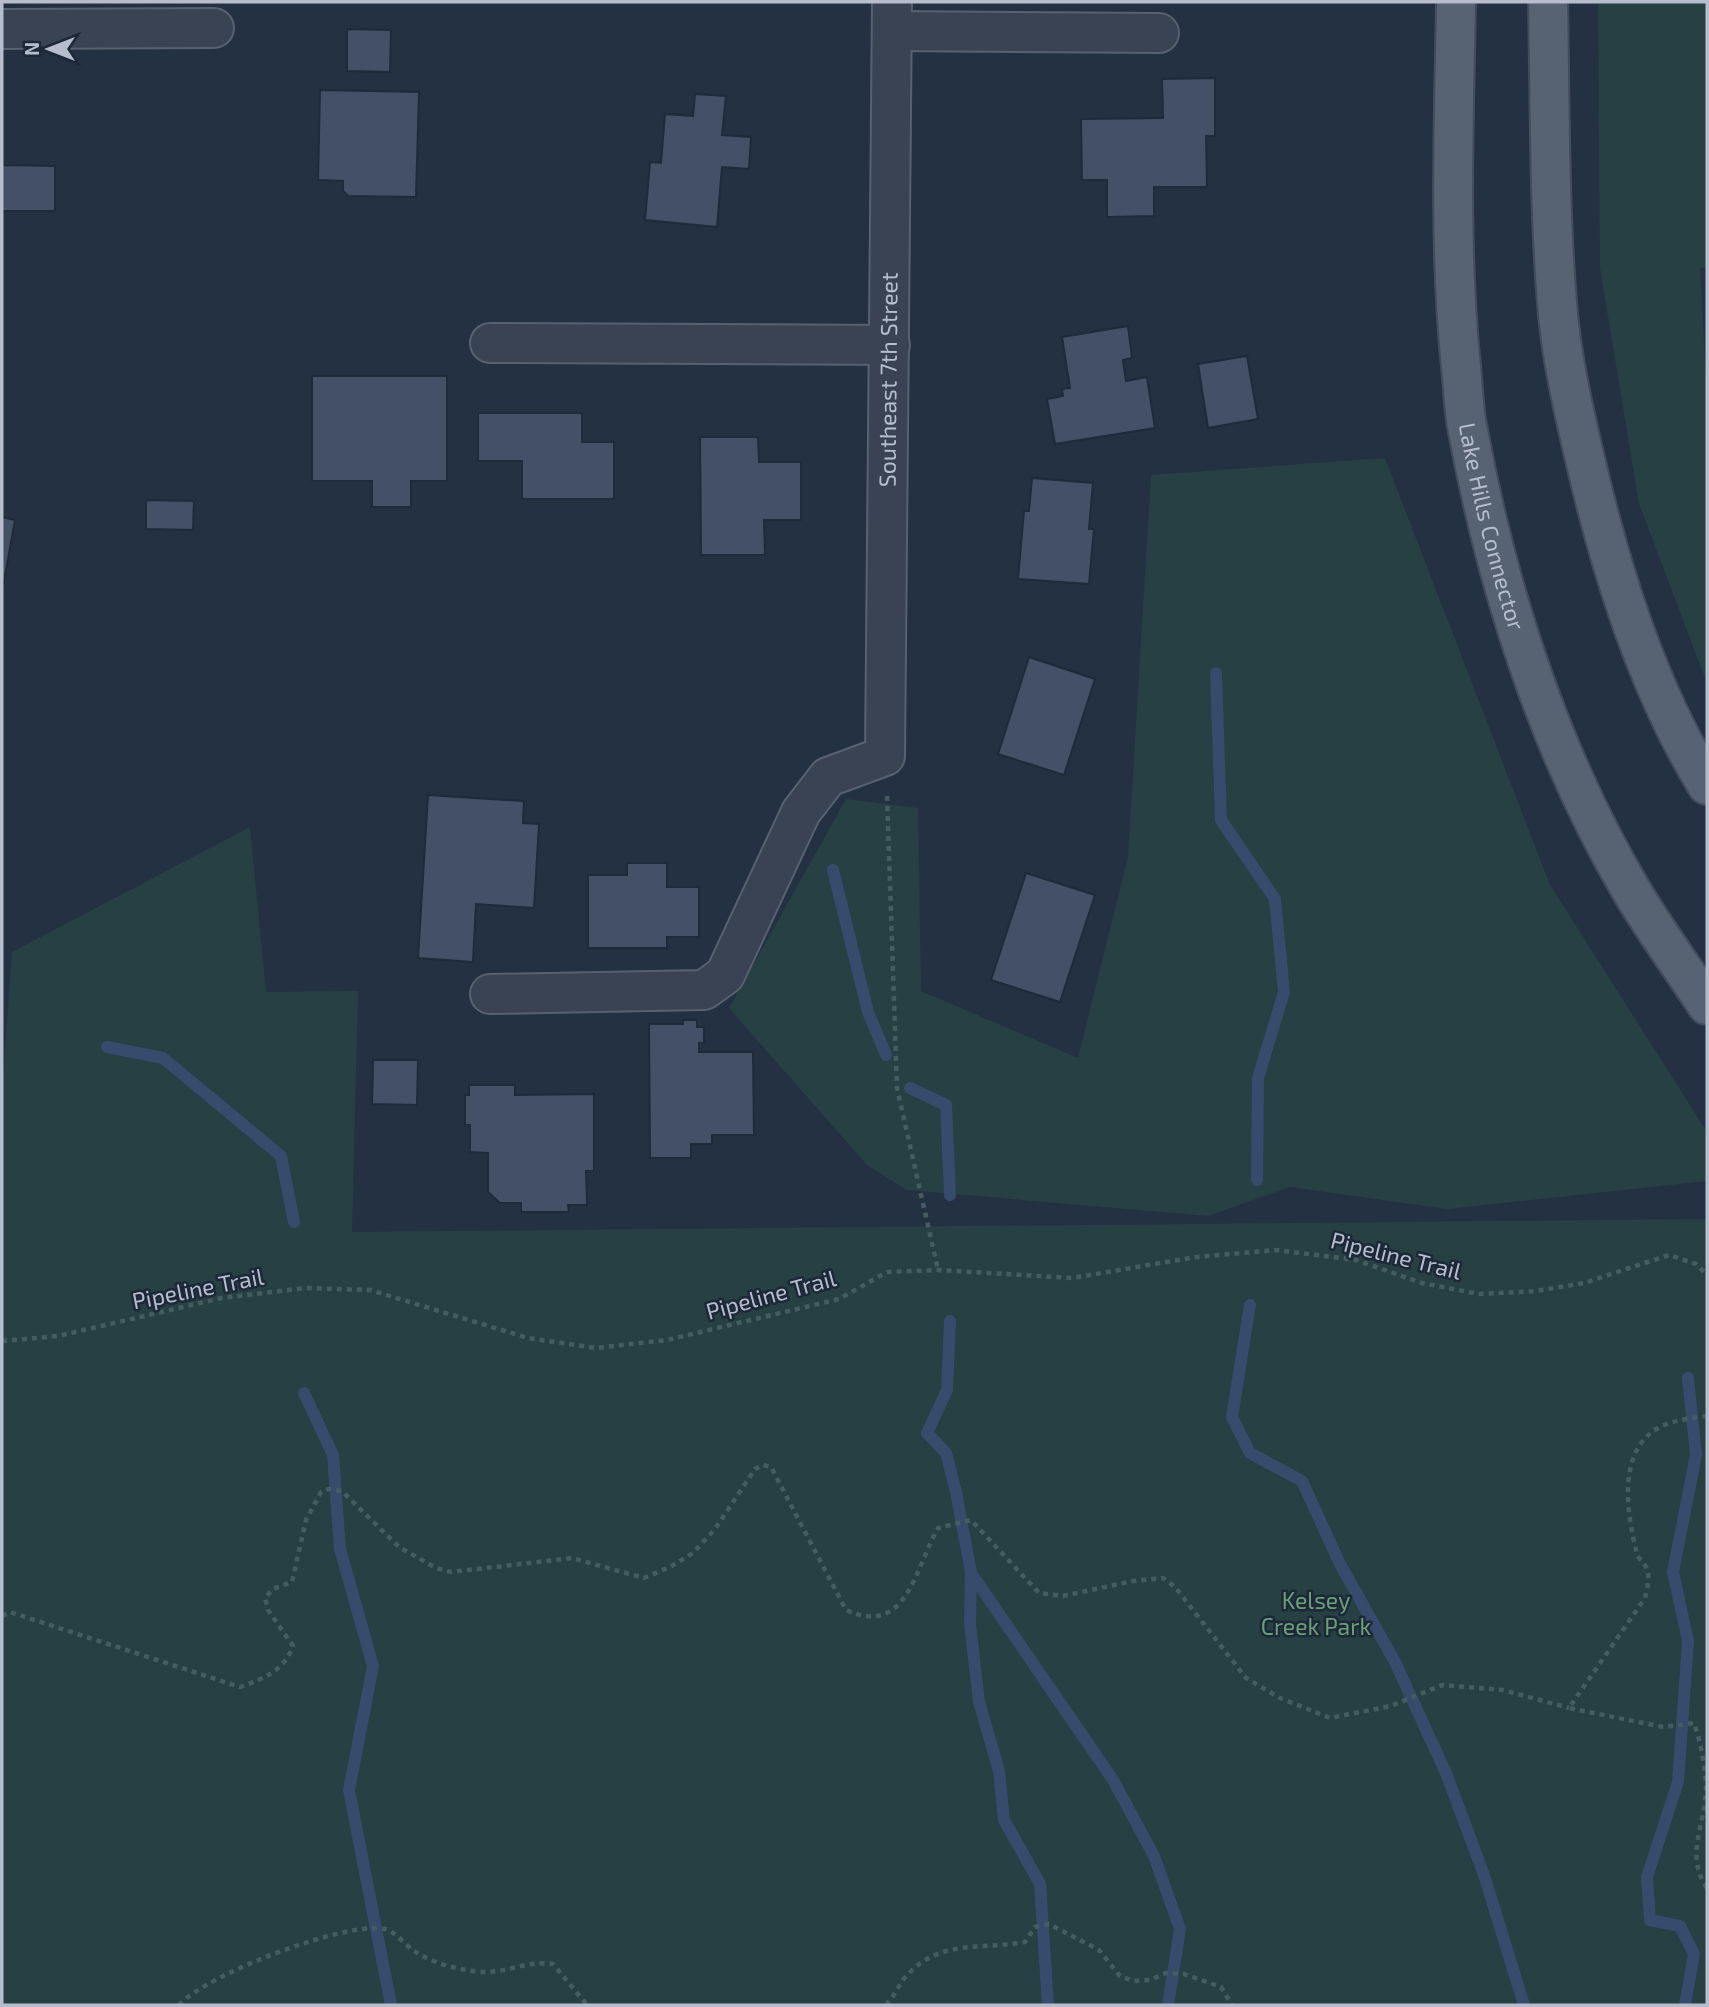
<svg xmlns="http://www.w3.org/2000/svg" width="1709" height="2007" viewBox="0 0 1709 2007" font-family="'Exo 2',sans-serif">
<rect width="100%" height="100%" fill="#243143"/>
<!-- green -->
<g fill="#264044">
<path d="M1598,2H1707V267L1700,268L1707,398V683L1639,504L1600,268Z"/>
<path d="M1385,458L1550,885L1707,1132V1181L1447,1209L1290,1187L1208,1216L907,1190L867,1165L729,1008L846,799L918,808L921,991L1078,1058L1128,857L1151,475Z"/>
<path d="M250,827L266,992L358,991L352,1232L1707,1219V2005H2V1094L12,952Z"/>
</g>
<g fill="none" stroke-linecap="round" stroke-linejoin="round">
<!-- stream -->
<g stroke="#374b6c" stroke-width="12">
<path d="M1216,673L1221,820L1275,899L1284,992L1258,1078L1257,1180"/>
<path d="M833,870L868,1012L886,1055"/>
<path d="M107,1047L163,1058L281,1156L294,1222"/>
<path d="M910,1088L946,1105L950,1195"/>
<path d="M1250,1305L1232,1417L1250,1453L1302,1481L1340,1564L1395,1662L1446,1773L1484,1875L1524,2005"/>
<path d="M950,1321L947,1390L927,1433L946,1453L956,1492L971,1572L970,1624L979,1702L999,1771L1004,1820L1040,1884L1048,2005"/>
<path d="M304,1393L333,1455L340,1549L373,1666L349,1790L391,2005"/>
<path d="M971,1573L1113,1780L1154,1856L1180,1929L1168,2005"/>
<path d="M1685,2005L1694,1954L1680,1926L1650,1920L1647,1877L1678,1782L1688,1641L1673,1572L1696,1455L1688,1378"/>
</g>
</g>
<!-- building -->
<g fill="#435066" stroke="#1f2a3a" stroke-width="2">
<path d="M347,29L391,30L390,72L347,71Z"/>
<path d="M1215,78V136H1206L1207,187H1154V216L1107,217V180H1082L1081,119L1163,118L1162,79Z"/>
<path d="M320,90L419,92L416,197L348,196L343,191V181L318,180Z"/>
<path d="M695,94L726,96L722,135L751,137L749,169L722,167L717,227L645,220L650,162L661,163L665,114L693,116Z"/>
<path d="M2,165L55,166V211H2Z"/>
<path d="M1128,326L1132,358L1123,360L1126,381L1147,377L1155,428L1055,444L1047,399L1063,396L1062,389L1070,388L1062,337Z"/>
<path d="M1247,356L1258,419L1208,428L1198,364Z"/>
<path d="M312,376H447V481H411V507H372V481H312Z"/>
<path d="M478,413H582V442H614V499H522V461H478Z"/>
<path d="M700,437H758L759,462H801V520H764L765,555H701Z"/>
<path d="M1032,478L1093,483L1089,529H1094L1089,584L1018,579L1024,511H1029Z"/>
<path d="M146,500L194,501L193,530L146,529Z"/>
<path d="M2,517L15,520L2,593Z"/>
<path d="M1029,657L1095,679L1064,775L998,754Z"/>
<path d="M428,795L524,801L523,823L539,824L534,908L476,904L473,962L418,958Z"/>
<path d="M627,863H667V887H699V937H667V948H588V875H627Z"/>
<path d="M1026,873L1095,895L1060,1002L991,980Z"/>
<path d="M683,1020H697V1027H704V1043H699V1052H753L754,1135H712V1144H691V1158H650L649,1024H683Z"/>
<path d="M373,1060H418L417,1105L372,1104Z"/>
<path d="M469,1085H515V1095L594,1094V1171H586L587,1205H568L569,1212H521V1203H500L488,1192V1153L470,1152V1125H465V1095H469Z"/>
</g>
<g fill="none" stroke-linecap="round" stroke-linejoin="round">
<!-- minor casing -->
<g stroke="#576170" stroke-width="42">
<g id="minor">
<path d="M2,29L214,28"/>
<path d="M892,31L1159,33"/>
<path d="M490,343L890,345"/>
<path id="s1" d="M490,994L704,990L725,975L801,812L828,777L885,756L892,2"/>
</g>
</g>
<!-- major casing -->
<g stroke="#424c5c" stroke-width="42">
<g id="major">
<path id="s2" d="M1456,2C1454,120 1449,239 1460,357C1463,380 1463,404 1467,426C1497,588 1547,747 1631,890C1654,929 1682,967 1707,1005"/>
<path d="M1548,2C1550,102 1549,203 1557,303C1561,356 1573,408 1585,459C1611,571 1647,687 1707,785"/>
</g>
</g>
<!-- path -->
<g stroke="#455d61" stroke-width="4.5" stroke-dasharray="5 5" stroke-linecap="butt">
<path d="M887,796L897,1088L938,1270"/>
<path d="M2,1341L58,1336L222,1298L305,1288L370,1290L528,1338L596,1348L667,1340L839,1299L887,1272L938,1270L1072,1278L1196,1257L1277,1250L1356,1260L1422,1283L1479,1294L1536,1291L1584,1283L1669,1255L1696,1264L1707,1275"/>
<path d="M1707,1416C1692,1418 1674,1420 1660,1427C1616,1450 1627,1514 1637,1554C1639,1560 1643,1561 1646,1567C1651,1577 1647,1588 1645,1598L1569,1708L1663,1727L1694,1723C1701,1744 1705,1765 1706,1787C1706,1824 1684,1855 1707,1888"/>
<path d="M2,1616L10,1612L240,1687C263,1679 284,1671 293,1646L268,1610L265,1598L273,1589L292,1582L306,1520L321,1492L329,1489L342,1491L399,1547L436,1568L451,1572L572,1558L644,1578L670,1567L693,1553L715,1529L755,1469L763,1465L771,1467L846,1610C907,1638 915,1568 938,1528L971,1520L1039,1593L1063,1596L1133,1581L1163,1578L1175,1587L1246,1678L1280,1698L1330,1718L1391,1706L1442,1685L1503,1690L1569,1708"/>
<path d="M179,2005C206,1975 344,1921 385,1929C395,1931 405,1945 414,1951C434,1964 462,1971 485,1972C509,1972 529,1960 553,1964L587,2005"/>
<path d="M886,2005C895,1996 899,1983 908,1974C941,1939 982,1950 1025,1942L1035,1927L1049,1924L1099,1950L1120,1976L1133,1981L1150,1980L1166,1973L1184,1974L1221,1987L1232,2005"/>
</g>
<!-- minor -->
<use href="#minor" stroke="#394353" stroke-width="38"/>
<!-- major -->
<use href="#major" stroke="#576273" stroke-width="38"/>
</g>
<g text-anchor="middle" stroke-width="5" stroke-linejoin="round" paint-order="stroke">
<!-- street labels -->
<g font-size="23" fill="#b6becd" stroke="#1d2838">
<text dy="8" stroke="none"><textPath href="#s1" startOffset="901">Southeast 7th Street</textPath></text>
<text dy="8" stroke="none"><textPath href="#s2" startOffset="528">Lake Hills Connector</textPath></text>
<text transform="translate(1396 1256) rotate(14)" y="8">Pipeline Trail</text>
<text transform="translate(198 1289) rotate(-11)" y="8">Pipeline Trail</text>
<text transform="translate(771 1295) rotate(-15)" y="8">Pipeline Trail</text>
</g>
<!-- park labels -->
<g font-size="23" fill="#6b9f78" stroke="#1d2838">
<text x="1316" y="1609">Kelsey<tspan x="1316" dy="26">Creek Park</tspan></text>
</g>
</g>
<!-- border -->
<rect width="1709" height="2007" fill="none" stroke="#b6becd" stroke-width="7"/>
<!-- north arrow -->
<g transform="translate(49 49) rotate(270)" stroke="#1d2838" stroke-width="5" paint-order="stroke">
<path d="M0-5L12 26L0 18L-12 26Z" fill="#b6becd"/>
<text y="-10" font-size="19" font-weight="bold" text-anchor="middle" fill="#b6becd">N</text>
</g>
</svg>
